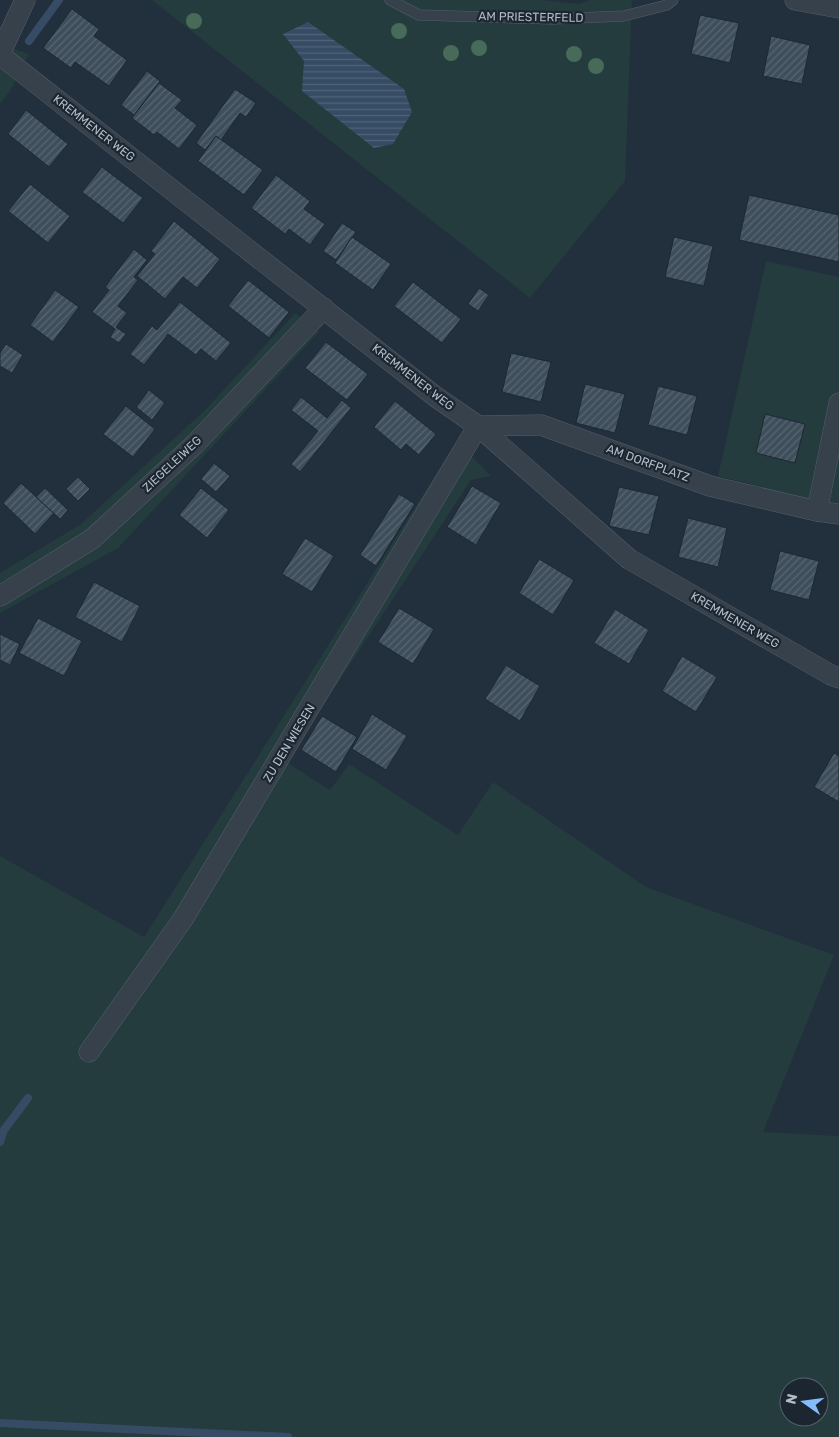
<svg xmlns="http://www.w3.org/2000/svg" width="839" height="1437" viewBox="0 0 839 1437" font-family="Rubik,sans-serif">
<defs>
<pattern id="water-rules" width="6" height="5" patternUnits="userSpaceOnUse" patternTransform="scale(1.25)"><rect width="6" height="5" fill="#354c64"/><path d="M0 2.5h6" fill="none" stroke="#506479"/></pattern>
<pattern id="building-hatch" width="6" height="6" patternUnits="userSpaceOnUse" patternTransform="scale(1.25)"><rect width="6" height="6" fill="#3e4e5b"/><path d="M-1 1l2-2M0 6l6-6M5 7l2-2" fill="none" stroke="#586671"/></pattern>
</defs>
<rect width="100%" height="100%" fill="#222f3c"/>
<!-- green -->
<g fill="#243c3d" fill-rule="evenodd">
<path d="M152,0H543L579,4L590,0H632L625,181L530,298Z"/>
<path d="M0,44L29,54L10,91L0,104Z"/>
<path d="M766,261L839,277V503L807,498L718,476Z"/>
<path d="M295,313L319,332L118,548L0,613V573L81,524L204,411Z"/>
<path d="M457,441L491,476L471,480L286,762L330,790L349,764L458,835L493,782L646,887L834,955L763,1132L839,1136V1437H0V856L144,937ZM789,1387H819V1417H789Z"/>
</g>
<!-- water -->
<path fill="url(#water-rules)" d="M308,22L404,89L412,112L393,144L374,148L302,91L304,61L283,34Z"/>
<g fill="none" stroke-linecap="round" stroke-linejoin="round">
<!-- stream -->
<g stroke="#354c64" stroke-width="8">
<path d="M29,41L59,0"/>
<path d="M0,1142L4,1130L28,1098"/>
<path d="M0,1423L288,1437"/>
</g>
</g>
<!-- building -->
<g fill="url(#building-hatch)" stroke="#1d2833">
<path d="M72,9L99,29L94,36L127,60L109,86L75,62L71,68L43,48Z"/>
<path d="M700,15L739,23L730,63L691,54Z"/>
<path d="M771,36L810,45L802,84L763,76Z"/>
<path d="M147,71L160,81L134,115L121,105Z"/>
<path d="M159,83L182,100L175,108L197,125L179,149L157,132L154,135L132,118Z"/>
<path d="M235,89L256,103L246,117L240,113L221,140L216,136L205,150L196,143Z"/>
<path d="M26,110L68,144L49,167L8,134Z"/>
<path d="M216,136L263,170L244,195L198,161Z"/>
<path d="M102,167L143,198L123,223L82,192Z"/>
<path d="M276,175L310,201L304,209L325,224L310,245L289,229L285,234L251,208Z"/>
<path d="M30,184L70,216L48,243L8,211Z"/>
<path d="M749,195L839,215V262L739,240Z"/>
<path d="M174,221L220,259L197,288L183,277L165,299L137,276L155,254L151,251Z"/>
<path d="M342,223L356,232L336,260L323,251Z"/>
<path d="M352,237L391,264L373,290L335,263Z"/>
<path d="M674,237L713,246L704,286L665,277Z"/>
<path d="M134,249L147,260L134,277L138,280L118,306L127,313L116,327L126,334L119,343L110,337L115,329L92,312L109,290L105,287Z"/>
<path d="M248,280L289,312L269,338L228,306Z"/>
<path d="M413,282L461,319L442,343L394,306Z"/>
<path d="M479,288L489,295L478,311L468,304Z"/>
<path d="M55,290L79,307L53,342L30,325Z"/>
<path d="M180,302L231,343L216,361L201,349L196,355L168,334L144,365L130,354L152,326L157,330Z"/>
<path d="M326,342L368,374L347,400L305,368Z"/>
<path d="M6,344L23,355L12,373L0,366V353Z"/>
<path d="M511,353L551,362L541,402L502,392Z"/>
<path d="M585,384L625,394L615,433L576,423Z"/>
<path d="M658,386L697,396L687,435L648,425Z"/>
<path d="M149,390L165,403L152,420L136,407Z"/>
<path d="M301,397L327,418L342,400L351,408L300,472L291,464L318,431L291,410Z"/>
<path d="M395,401L436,434L419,455L406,444L401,450L374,427Z"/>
<path d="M126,406L155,429L133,457L103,434Z"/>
<path d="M765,414L805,424L795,463L756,453Z"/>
<path d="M214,463L230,476L216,492L201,479Z"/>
<path d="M78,477L90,489L78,501L66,489Z"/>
<path d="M21,483L54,513L35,534L3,503Z"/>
<path d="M472,486L501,503L476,545L447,527Z"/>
<path d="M619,487L659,496L649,535L609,526Z"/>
<path d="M45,488L68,510L60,519L36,497Z"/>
<path d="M201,488L229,510L207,538L179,515Z"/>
<path d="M399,494L415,504L376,566L360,555Z"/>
<path d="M688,518L727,528L718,567L678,557Z"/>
<path d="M305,538L334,556L312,592L282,574Z"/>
<path d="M780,551L819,561L809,600L770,590Z"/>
<path d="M539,559L574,580L553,615L519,593Z"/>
<path d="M94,582L140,606L122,642L75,617Z"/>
<path d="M399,608L434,629L413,664L378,642Z"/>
<path d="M615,609L649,630L629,664L594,643Z"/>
<path d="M38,618L82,641L64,676L19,653Z"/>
<path d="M0,634L20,644L10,665L0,660Z"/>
<path d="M682,656L717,677L696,712L662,691Z"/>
<path d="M506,665L540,686L520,721L485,699Z"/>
<path d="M372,714L407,736L386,770L352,749Z"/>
<path d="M322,716L357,737L336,772L301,750Z"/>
<path d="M834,753L839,756V802L814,787Z"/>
</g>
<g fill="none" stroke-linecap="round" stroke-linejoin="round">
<!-- service casing -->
<g stroke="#545f6a" stroke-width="11">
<path id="service" d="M390,0L419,15L553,19L624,16L667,5L673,0"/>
</g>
<!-- minor casing -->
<g stroke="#545f6a" stroke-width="21">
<g id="minor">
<path d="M795,0L839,8"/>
<path d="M0,54L25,0"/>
<path d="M0,55L436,397L478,426L629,559L831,675L839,678"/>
<path d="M817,511L839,403"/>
<path d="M0,596L92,539L194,445L324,308"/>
<path d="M89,1052L183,919L478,426L541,425L710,486L817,511L839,514"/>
</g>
</g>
<!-- service -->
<use href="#service" stroke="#36414c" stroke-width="10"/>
<!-- minor -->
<use href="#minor" stroke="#36414c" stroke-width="20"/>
</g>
<!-- trees -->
<g fill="#486a58">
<circle cx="194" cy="21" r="8"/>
<circle cx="399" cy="31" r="8"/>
<circle cx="479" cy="48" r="8"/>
<circle cx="451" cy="53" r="8"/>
<circle cx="574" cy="54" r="8"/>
<circle cx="596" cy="66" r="8"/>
</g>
<g text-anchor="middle" stroke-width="4.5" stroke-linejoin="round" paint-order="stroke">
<!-- street labels -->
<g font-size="12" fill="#b1bcc8" stroke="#1b2631">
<text transform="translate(531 17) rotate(1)" y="4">AM PRIESTERFELD</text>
<text transform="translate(94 128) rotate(38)" y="4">KREMMENER WEG</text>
<text transform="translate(413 377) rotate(38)" y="4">KREMMENER WEG</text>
<text transform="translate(648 463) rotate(20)" y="4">AM DORFPLATZ</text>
<text transform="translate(172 464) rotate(-43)" y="4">ZIEGELEIWEG</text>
<text transform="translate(735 620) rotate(30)" y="4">KREMMENER WEG</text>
<text transform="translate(289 743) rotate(-59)" y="4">ZU DEN WIESEN</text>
</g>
</g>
<!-- north arrow -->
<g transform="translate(804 1402) rotate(284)"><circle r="24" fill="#1b2631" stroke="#57626d"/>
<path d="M0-4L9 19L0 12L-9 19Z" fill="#83bbfb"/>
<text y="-8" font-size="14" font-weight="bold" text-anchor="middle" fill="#b1bcc8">N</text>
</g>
</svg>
